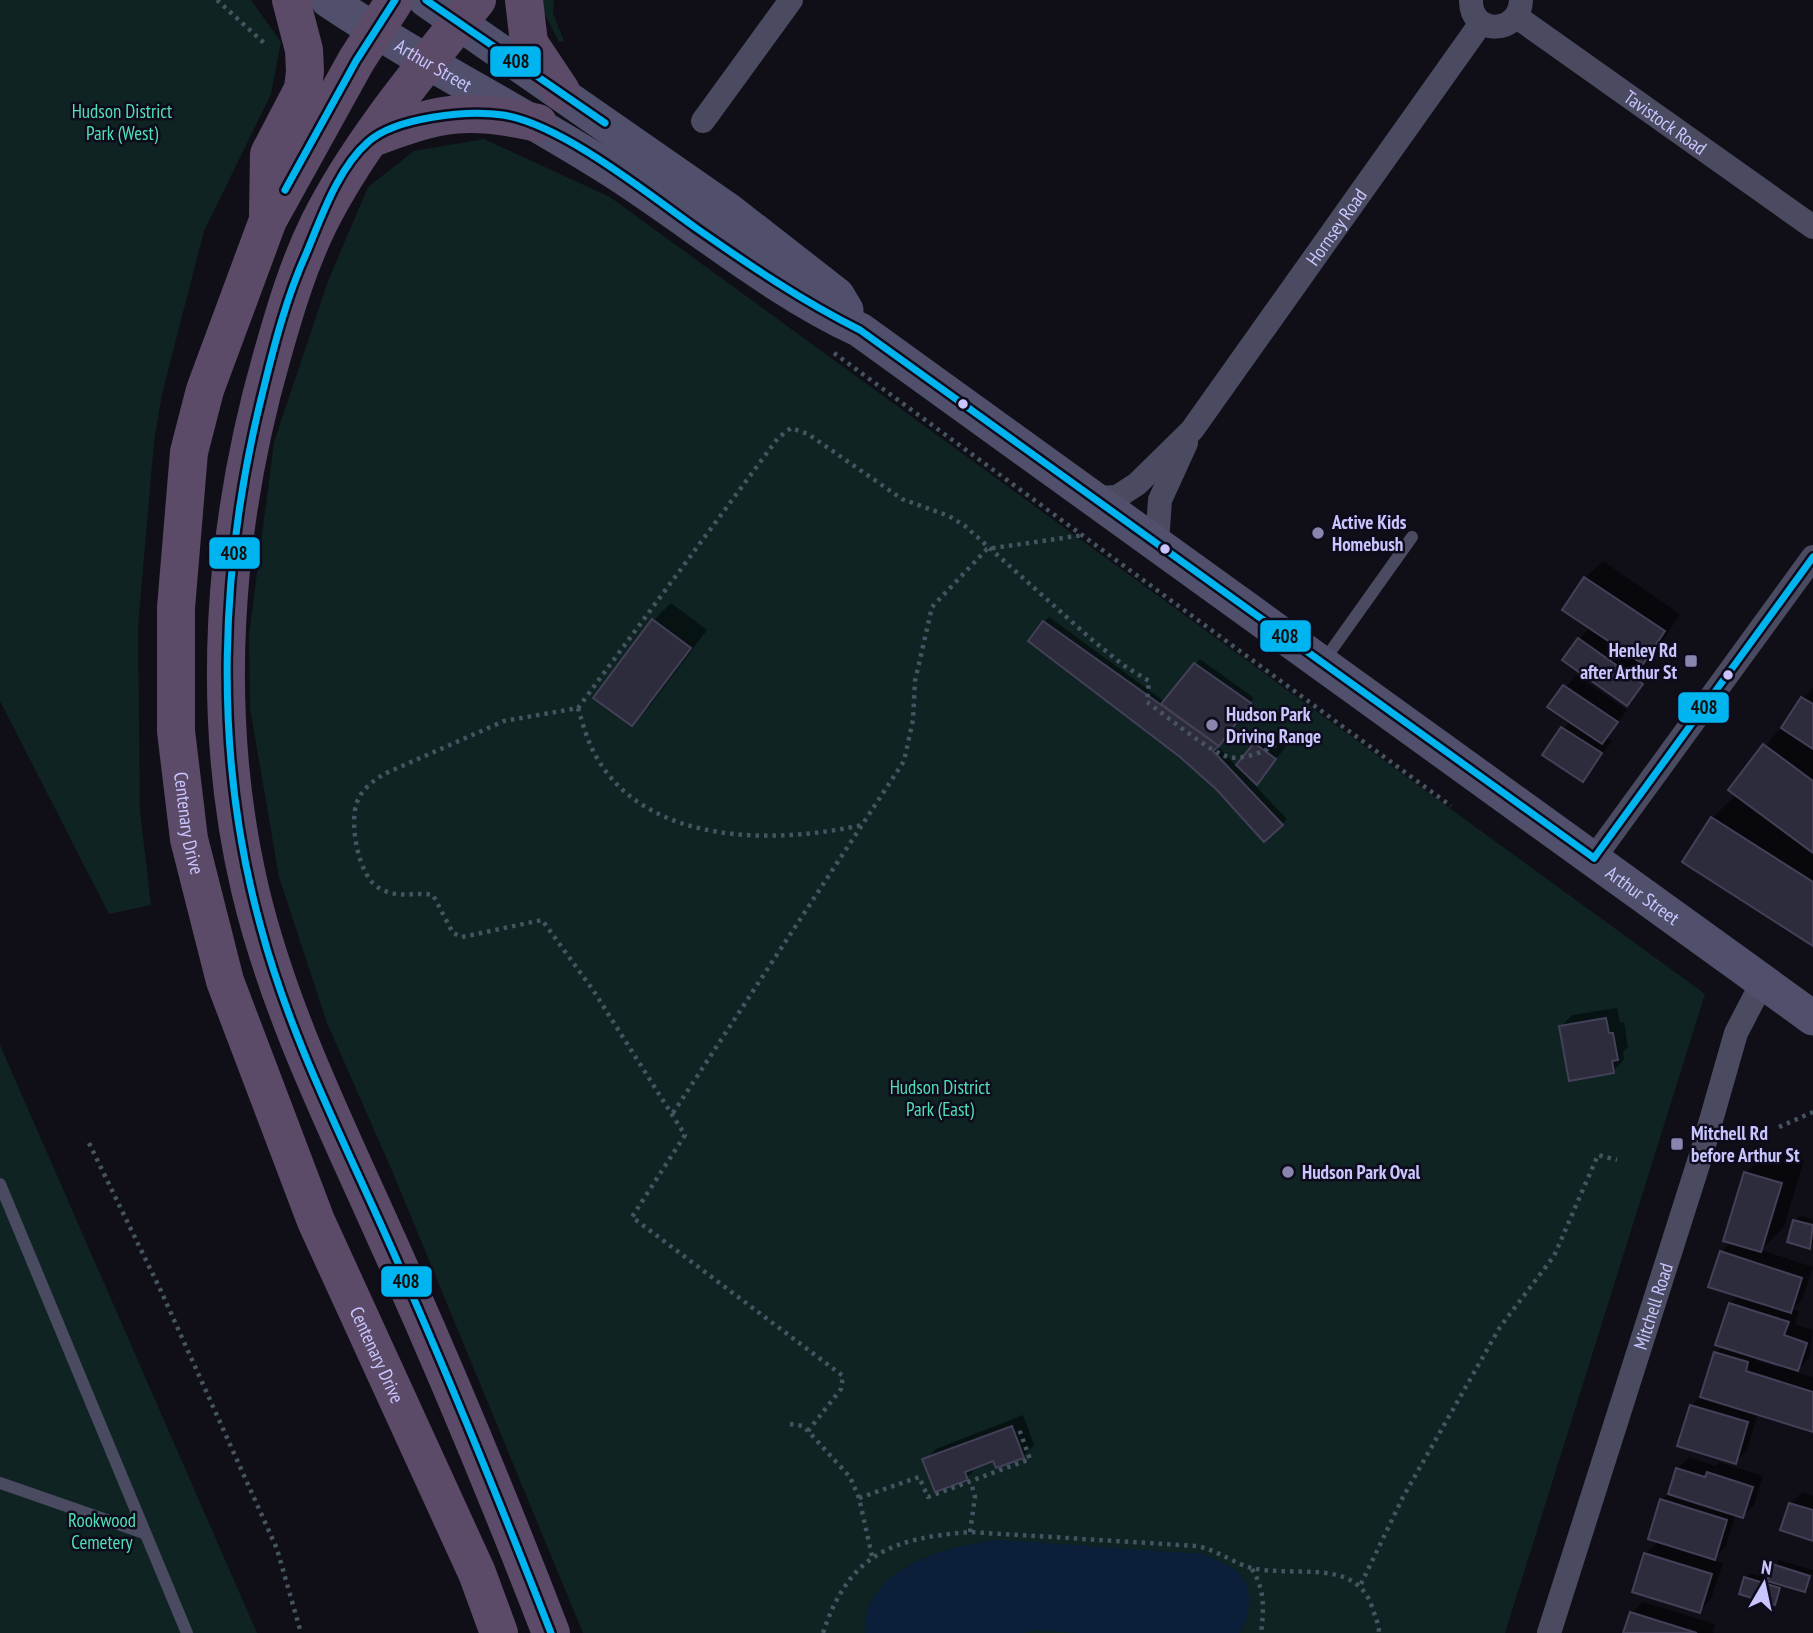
<svg xmlns="http://www.w3.org/2000/svg" width="1813" height="1633" viewBox="0 0 1813 1633" font-family="'PT Sans Narrow',sans-serif">
<rect width="100%" height="100%" fill="#100f18"/>
<!-- green -->
<g fill="#0e2322">
<path d="M0,0H251L281,42L271,94L204,231L162,394L154,442L138,627L140,811L151,905L109,914L0,701Z"/>
<path d="M538,0H554L553,13L564,41L559,42Z"/>
<path d="M484,139L610,197L1705,994L1505,1633H583L393,1173L327,1023L279,877L250,708L249,635L274,442L328,281L368,187L414,151Z"/>
<path d="M0,1045L257,1633H0Z"/>
</g>
<!-- water -->
<path fill="#0b1e3a" d="M1003,1540L1202,1554C1215,1560 1231,1564 1241,1575C1254,1590 1250,1619 1239,1633H1079L1032,1630L1023,1633H865C861,1568 952,1543 1003,1540Z"/>
<!-- shadow -->
<g fill="#0007" fill-rule="evenodd">
<path d="M1603,561L1680,614L1660,645L1641,663L1652,672L1627,703L1579,639L1591,627L1585,578Z"/>
<path d="M671,603L707,630L649,707L631,724L654,620Z"/>
<path d="M1049,617L1165,702L1200,659L1254,698L1217,745L1237,767L1266,733L1286,747L1257,782L1247,772L1244,774L1287,819L1282,824L1217,788L1044,622Z"/>
<path d="M1576,675L1627,710L1606,738L1612,741L1583,780L1545,755L1570,721L1550,707Z"/>
<path d="M1813,687V944L1712,818L1737,794L1731,789Z"/>
<path d="M1617,1008L1620,1023L1624,1022L1628,1047L1623,1052L1624,1060L1613,1071L1561,1027L1572,1015Z"/>
<path d="M1769,1150L1804,1160L1784,1227L1761,1250L1813,1267L1802,1300L1793,1309L1799,1311L1795,1324L1813,1330L1809,1358L1795,1372L1813,1377V1430L1758,1413L1747,1450L1735,1462L1691,1406L1703,1394L1716,1353L1723,1345L1730,1304L1739,1295L1721,1252L1732,1242L1746,1173ZM1757,1356L1782,1364L1781,1368L1756,1360Z"/>
<path d="M1800,1216L1813,1219V1243L1810,1247L1795,1221Z"/>
<path d="M1023,1415L1034,1445L1023,1456L995,1459L977,1466L967,1478L925,1460L936,1449Z"/>
<path d="M1689,1457L1716,1466L1719,1462L1763,1476L1754,1505L1743,1516L1736,1514L1726,1546L1713,1560L1723,1563L1711,1599L1700,1611L1645,1554L1659,1541L1662,1500L1671,1491L1678,1468Z"/>
<path d="M1802,1492L1813,1496V1539L1790,1504Z"/>
<path d="M1779,1560L1813,1570V1574L1805,1590L1784,1584L1775,1603L1745,1578L1751,1573L1770,1579Z"/>
<path d="M1643,1602L1715,1624L1713,1633H1625L1631,1613Z"/>
</g>
<!-- building -->
<g fill="#2d2c3c" stroke="#434058" stroke-width="2">
<path d="M1584,577L1665,631L1643,664L1562,610Z"/>
<path d="M652,619L691,648L632,726L593,698Z"/>
<path d="M1043,621L1219,746L1213,751L1283,825L1264,842L1216,789L1180,757L1028,641Z"/>
<path d="M1578,638L1643,684L1627,706L1562,660Z"/>
<path d="M1194,663L1251,703L1219,746L1161,704Z"/>
<path d="M1563,685L1618,722L1602,744L1547,707Z"/>
<path d="M1801,697L1813,704V749L1781,728Z"/>
<path d="M1561,727L1602,753L1583,782L1542,755Z"/>
<path d="M1254,743L1276,759L1257,785L1236,765Z"/>
<path d="M1763,744L1813,781V853L1728,790Z"/>
<path d="M1711,817L1813,882V946L1682,862Z"/>
<path d="M1606,1018L1609,1033H1613L1618,1060L1612,1061L1614,1073L1569,1081L1559,1026Z"/>
<path d="M1744,1172L1782,1183L1761,1252L1723,1241Z"/>
<path d="M1793,1220L1813,1225L1810,1249L1787,1242Z"/>
<path d="M1720,1251L1802,1278L1791,1313L1708,1287Z"/>
<path d="M1729,1303L1789,1322L1784,1335L1807,1343L1798,1371L1715,1345Z"/>
<path d="M1714,1352L1748,1362L1746,1371L1813,1392V1432L1700,1397Z"/>
<path d="M1690,1405L1748,1422L1736,1464L1677,1446Z"/>
<path d="M1012,1426L1024,1458L996,1468L993,1461L965,1472L968,1480L935,1492L922,1459Z"/>
<path d="M1676,1468L1705,1477L1707,1472L1753,1487L1743,1518L1668,1494Z"/>
<path d="M1660,1499L1727,1520L1715,1560L1648,1539Z"/>
<path d="M1789,1503L1813,1510V1541L1780,1530Z"/>
<path d="M1644,1553L1712,1574L1700,1613L1632,1592Z"/>
<path d="M1772,1564L1810,1576L1805,1592L1767,1581Z"/>
<path d="M1744,1577L1780,1588L1775,1605L1739,1594Z"/>
<path d="M1630,1612L1697,1633H1623Z"/>
</g>
<g fill="none" stroke-linecap="round" stroke-linejoin="round">
<!-- path -->
<g stroke="#455460" stroke-width="4.5" stroke-dasharray="3.5 5" stroke-linecap="butt">
<path d="M217,0L264,43"/>
<path d="M834,353L1451,806"/>
<path d="M578,708C583,725 588,743 597,758C648,846 776,844 862,825"/>
<path d="M673,1113L904,761L913,720L915,681L932,607L987,549L1084,535"/>
<path d="M1779,1127L1813,1112"/>
<path d="M89,1143L161,1291L277,1549L301,1633"/>
<path d="M790,1424L803,1426L808,1431"/>
<path d="M859,1498L919,1477L928,1497L1030,1459L1019,1429"/>
<path d="M970,1532L975,1497L971,1482"/>
<path d="M872,1556L859,1498L850,1477L808,1431L841,1389L843,1376L632,1217L685,1135L593,990L542,920L462,937L453,933L433,895C414,891 400,900 379,888C358,876 349,823 357,802C362,789 373,781 384,774L504,721L578,708L778,438L791,428L808,434L902,499L949,516L965,526L1090,638L1123,665L1149,681L1147,702C1164,714 1212,754 1229,757C1249,761 1275,745 1292,737"/>
<path d="M1252,1569C1265,1590 1264,1609 1261,1633"/>
<path d="M1361,1584L1403,1497L1500,1327L1554,1256L1598,1155L1617,1160"/>
<path d="M823,1633C849,1554 892,1538 970,1532L1197,1546C1219,1551 1235,1564 1252,1568C1293,1578 1356,1557 1372,1607C1375,1616 1379,1624 1379,1633"/>
</g>
<!-- service -->
<g stroke="#4a4a61" stroke-width="12">
<path d="M1323,662L1412,537"/>
<path d="M0,1184L187,1633"/>
<path d="M0,1483L144,1533"/>
</g>
<!-- minor -->
<g stroke="#4a4a61" stroke-width="24">
<path d="M1471,0C1470,36 1520,35 1521,0"/>
<path id="s1" d="M1517,17L1813,227"/>
<path d="M703,121L791,0"/>
<path id="s2" d="M1093,498L1117,497L1137,484L1192,430L1481,23"/>
<path d="M1157,543L1160,500L1186,443"/>
<path d="M1594,858L1813,557"/>
<path id="s3" d="M1549,1633L1702,1152L1736,1033L1763,981"/>
</g>
<!-- secondary -->
<g stroke="#50506c" stroke-width="35">
<path id="s4" d="M328,0C420,62 521,112 615,172C696,224 772,289 860,330L1813,1018"/>
<path d="M426,0L728,210L837,295L846,310"/>
</g>
<!-- trunk -->
<g stroke="#5c4b68" stroke-width="38">
<path id="s5" d="M395,0L356,61L268,220L205,390L189,452L176,608V731L189,839L225,981L316,1221L477,1573L499,1633"/>
<path d="M477,0C421,70 359,143 319,223C298,266 285,310 272,356C223,527 209,714 250,889C279,1012 337,1127 388,1242C446,1371 500,1501 551,1633"/>
<path d="M524,0L529,43L561,91"/>
<path d="M372,138C441,112 464,107 538,123"/>
<path d="M268,214L269,154L303,89L305,71L304,50L291,0"/>
</g>
<!-- bus-1 casing -->
<g stroke="#0d0b1c" stroke-width="12">
<g id="bus-1">
<path d="M426,0L605,123"/>
<path d="M285,190L356,61L395,0"/>
<path d="M1594,858L1813,557"/>
<path d="M551,1633C499,1500 445,1367 386,1236C341,1135 290,1036 261,928C212,752 219,563 264,387C275,342 287,296 306,254C321,218 338,168 368,142C396,117 467,110 503,115C561,124 647,193 696,228C749,265 802,301 860,330L1594,858"/>
</g>
</g>
<!-- bus-1 -->
<use href="#bus-1" stroke="#00b5ef" stroke-width="7"/>
</g>
<!-- markers -->
<g fill="#c9c6ff" stroke="#0d0b1c" stroke-width="2.5">
<circle cx="963" cy="404" r="6"/>
<circle cx="1165" cy="549" r="6"/>
<circle cx="1728" cy="675" r="6"/>
</g>
<g fill="#8886ae" stroke="#0d0b1c" stroke-width="2.5">
<circle cx="1318" cy="533" r="7"/>
<rect x="1684" y="654" width="14" height="14" rx="3.5"/>
<circle cx="1212" cy="725" r="7"/>
<rect x="1670" y="1137" width="14" height="14" rx="3.5"/>
<circle cx="1288" cy="1172" r="7"/>
</g>
<g text-anchor="middle" stroke-width="5" stroke-linejoin="round" paint-order="stroke">
<!-- street labels -->
<g font-size="19" fill="#c9c6ff" stroke="#0d0b1c">
<text dy="7" stroke="none"><textPath href="#s4" startOffset="124">Arthur Street</textPath></text>
<text dy="7" stroke="none"><textPath href="#s1" startOffset="182">Tavistock Road</textPath></text>
<text dy="7" stroke="none"><textPath href="#s2" startOffset="374">Hornsey Road</textPath></text>
<text dy="7" stroke="none"><textPath href="#s5" startOffset="872">Centenary Drive</textPath></text>
<text dy="7" stroke="none"><textPath href="#s4" startOffset="1592">Arthur Street</textPath></text>
<text dy="7" stroke="none"><textPath href="#s3" startOffset="343">Mitchell Road</textPath></text>
<text dy="7" stroke="none"><textPath href="#s5" startOffset="1438">Centenary Drive</textPath></text>
</g>
<!-- park labels -->
<g font-size="19" fill="#51e0b4" stroke="#0d0b1c">
<text x="122" y="118">Hudson District<tspan x="122" dy="22">Park (West)</tspan></text>
<text x="940" y="1094">Hudson District<tspan x="940" dy="22">Park (East)</tspan></text>
<text x="102" y="1527">Rookwood<tspan x="102" dy="22">Cemetery</tspan></text>
</g>
<!-- poi labels -->
<g font-size="19" font-weight="bold" fill="#c9c6ff" stroke="#0d0b1c" text-anchor="start">
<text x="1332" y="529">Active Kids<tspan x="1332" dy="22">Homebush</tspan></text>
<text x="1677" y="657" text-anchor="end">Henley Rd<tspan x="1677" dy="22">after Arthur St</tspan></text>
<text x="1226" y="721">Hudson Park<tspan x="1226" dy="22">Driving Range</tspan></text>
<text x="1691" y="1140">Mitchell Rd<tspan x="1691" dy="22">before Arthur St</tspan></text>
<text x="1302" y="1179">Hudson Park Oval</text>
</g>
</g>
<g stroke="#0d0b1c" stroke-width="2.5">
<rect x="489" y="45" width="53" height="33" rx="7" fill="#00b5ef"/>
<rect x="208" y="536" width="53" height="34" rx="7" fill="#00b5ef"/>
<rect x="1259" y="619" width="53" height="34" rx="7" fill="#00b5ef"/>
<rect x="1677" y="691" width="53" height="33" rx="7" fill="#00b5ef"/>
<rect x="380" y="1265" width="53" height="33" rx="7" fill="#00b5ef"/>
</g>
<g font-size="19" text-anchor="middle" font-weight="bold" fill="#111">
<text x="516" y="68">408</text>
<text x="234" y="560">408</text>
<text x="1285" y="643">408</text>
<text x="1704" y="714">408</text>
<text x="406" y="1288">408</text>
</g>
<!-- north arrow -->
<g transform="translate(1764 1584) rotate(9)" stroke="#0d0b1c" stroke-width="5" paint-order="stroke">
<path d="M0-5L12 26L0 18L-12 26Z" fill="#c9c6ff"/>
<text y="-10" font-size="19" font-weight="bold" text-anchor="middle" fill="#c9c6ff">N</text>
</g>
</svg>
